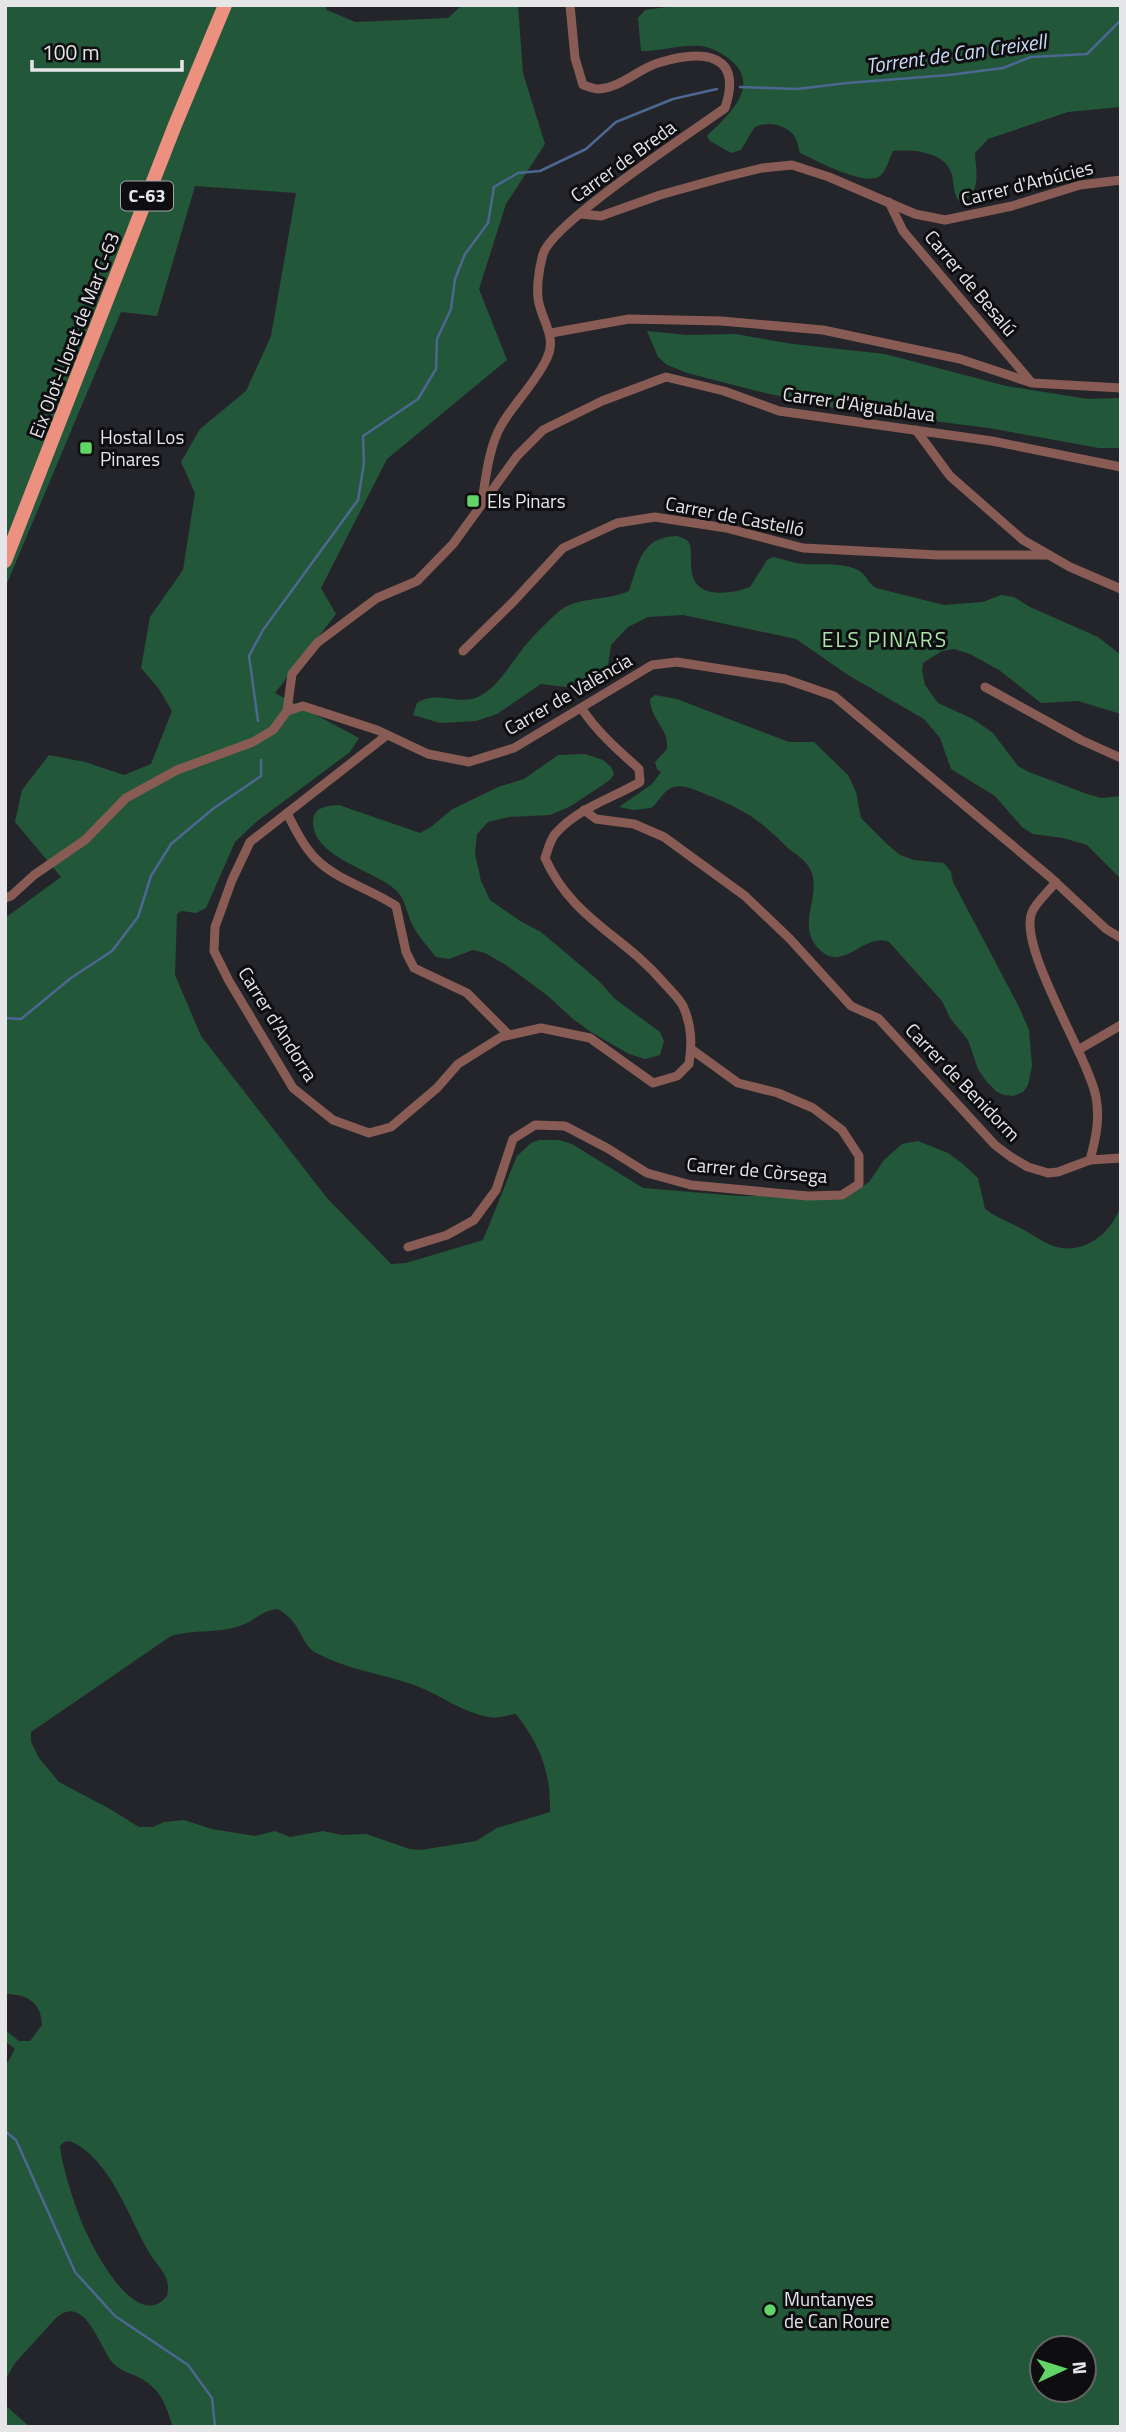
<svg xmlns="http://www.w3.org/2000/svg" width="1126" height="2432" viewBox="0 0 1126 2432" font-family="'Titillium Web',sans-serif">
<rect width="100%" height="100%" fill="#24252a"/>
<!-- forest -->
<g fill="#235739" fill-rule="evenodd">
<path d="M5,5H325L327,10L355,22L448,18L462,5H518L523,73L545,144L506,204L479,289L507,360L387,459L321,588L336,614L275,693L359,738L350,752L256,822L235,842L206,908L196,913L181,911L177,914L175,975L201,1036L327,1198L391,1264L406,1263L483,1240L517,1156L531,1143L539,1140H559L572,1144L643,1188L739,1196H848L869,1182L884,1160L902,1144L918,1141L948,1153L963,1164L978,1178L985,1209C997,1218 1011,1223 1024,1230C1034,1235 1042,1242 1053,1246C1084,1256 1112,1233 1121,1205V2427H173C165,2403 161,2388 136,2376C129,2373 119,2370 113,2363C99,2347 85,2292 56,2318L15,2363L5,2380V2067L15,2049L5,2041V2030L19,2041H30L42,2025C41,2002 27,1994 5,1994V918L61,877L15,822L22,790L49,755L85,762L124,775L151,764L172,711L159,689L141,668L150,617L183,570L195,493L181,462L200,429L246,391L271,336L296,193L195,186L157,316L121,312L5,588ZM277,1609C302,1621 299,1643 316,1653C346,1669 382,1674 414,1685C439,1694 463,1713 489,1717C498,1719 507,1715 516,1714C540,1745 551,1772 550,1812L497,1828L476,1841L421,1850L410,1849L366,1834L342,1835L323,1831L290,1837L275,1831L255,1836L212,1829L184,1820L164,1822L153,1827H139L110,1809L59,1782L39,1758L31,1742V1732L171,1636C194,1629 219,1634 242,1625C256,1620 263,1610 277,1609ZM70,2141C111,2159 128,2217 149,2252C158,2268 172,2276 167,2296C138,2332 97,2256 87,2234C77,2214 62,2167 60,2146L64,2142ZM1042,2348H1084V2390H1042Z"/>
<path d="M681,5H1121V107L1068,112L988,139L975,153C976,172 982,194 960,202C953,194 954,185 952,175C946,152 914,149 893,151C889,159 887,170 880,176C864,187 818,161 800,153C798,148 798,142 795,137C787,124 766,120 754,128L741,150L731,153L710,141L707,136C725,118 759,90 735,64C726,55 714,48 701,46C681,44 661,51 641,51L638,18L645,10Z"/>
<path d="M647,331L687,335L735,334L793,344L885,354L1006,386L1088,399L1121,398V448H1099L989,428L838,409L761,392L687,373L667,365L658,357Z"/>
<path d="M677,536C683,538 688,539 690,545C692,554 690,565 692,574C697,599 732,594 750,587L767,560L773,557C783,559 795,564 806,564C822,565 847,562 861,572C867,577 869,584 876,588L944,605L983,602L1001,595L1014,597L1030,607L1098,637L1121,655V714L1078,701L1041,703L999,670L970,654L954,649L942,651L923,663L922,670L925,685L938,703L973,719L993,733L1018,766L1029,772L1087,794L1101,798L1121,796V879L1087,845L1063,838L1033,834L1022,827L995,796L951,769L940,738L924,719L848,675L796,639L683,615L648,617L628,627L611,645L607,672L591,682L566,687L541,684L497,714L476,721L440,723L413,715L417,703C437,689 460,707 480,696C500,686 515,656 530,640C538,631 548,621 557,613C577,595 606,602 629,591C639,562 641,537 677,536Z"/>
<path d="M655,695L677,699L789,742H814L848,775L856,792L861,818L888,845L900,855L914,860L944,863L951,872L953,882L1019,1007L1029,1030L1032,1066L1028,1085L1023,1092L1013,1096L1004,1095L997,1092L986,1081L978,1069L968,1040L950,1018L942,1001L889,942C865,932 844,972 821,951C794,927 822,897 811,871C807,861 797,855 789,849C783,844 779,838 773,834C754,815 729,803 705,794C696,790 683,784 674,787C664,789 659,802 651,808L634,810L619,807L652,784L661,772L657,769L655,762L667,749C669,728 650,719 650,699Z"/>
<path d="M585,754L603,760L611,767L614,774L610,780L571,806L550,815L509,817L488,822L477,834L475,854L481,881L490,900L520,921L541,932L598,980L615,999L660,1032L664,1041L660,1055L645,1059L629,1054L591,1032L573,1019L548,996L506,965L485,953L473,950L449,959L436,957C428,947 419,937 413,926C407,915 406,900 397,891C376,870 311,858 313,820C315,806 328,806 339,805L420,833L431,827L451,810L498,787L524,779L558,755Z"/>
<path d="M5,2405L30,2427H5Z"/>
</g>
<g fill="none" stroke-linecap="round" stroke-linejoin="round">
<!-- stream -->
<g stroke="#4c6791" stroke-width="2.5">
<path d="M740,87L797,89L847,83L949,75L1003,68L1031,57L1087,54L1121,20"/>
<path d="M258,721L249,656L263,630L358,500L364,463L363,436L418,399L436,369L437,339L451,309L455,279L465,254L488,223L494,187L518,173L540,171L586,149L616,122L673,99L717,89"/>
<path d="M5,1018L21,1019L71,978L112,951L138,917L151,876L171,844L214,808L261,776V760"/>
<path d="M5,2131L16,2140L75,2272L115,2316L188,2365L212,2398L215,2427"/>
</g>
<!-- street -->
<g stroke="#885c54" stroke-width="9">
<path d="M889,202L903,231L1031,382"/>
<path d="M581,214L601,216L660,195L725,177L762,168L792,165L829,177L915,214L945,220L1012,206L1080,185L1121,180"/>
<path d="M551,333L629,319L721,321L823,330L960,359L1032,383L1121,388"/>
<path d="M916,430L950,476L1023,540L1070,567L1121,589"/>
<path d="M482,501C486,476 489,446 502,424C516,401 536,382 547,358C556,339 545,325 540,307C535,293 539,268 543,254C553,222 691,133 725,108C744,51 700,50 658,63C638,69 621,88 598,89C594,89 587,86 583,85L575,58L570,5"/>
<path d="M463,651L513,602L563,548L617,523L655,517L726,528L803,548L938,555H1049"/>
<path d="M985,687L1081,740L1121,758"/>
<path d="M287,711L303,706L377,730L428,754L469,762L514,748L652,665L677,662L785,679L834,696L1050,877L1106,929L1121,938"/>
<path d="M387,735L250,842L232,880L215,927L214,951L229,981L293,1088L333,1120L369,1133L391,1127L437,1088L458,1064L501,1037L541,1028L590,1038L653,1083L677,1076L689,1064C692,1044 692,1026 683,1006C679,998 669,989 663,982C623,935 572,919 545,858C548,850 550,839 556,833C578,808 611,799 640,782L639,769C618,750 598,733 582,709"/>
<path d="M584,810L596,819L634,824L664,837L745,896L790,939L851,1006L878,1018L995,1145L1011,1157L1028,1167L1048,1173L1058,1172L1090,1160C1096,1138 1100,1119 1096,1097C1088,1056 1017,946 1032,912C1037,901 1049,891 1056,882"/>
<path d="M287,813C295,829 304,847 316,859C338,881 371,889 396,906L406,952L414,968L467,993L509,1035"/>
<path d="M5,898L11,896L34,875L85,840L126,798L177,770L253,742L273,730L287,711L292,674L317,643L377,598L417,581L453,544L517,456L543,430L602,401L666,377L724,391L779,411L992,441L1121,467"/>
<path d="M1078,1050L1121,1025"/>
<path d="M1090,1160L1121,1158"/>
<path d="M408,1247L447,1235L474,1220L496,1190L513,1139L535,1125L565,1126L607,1148L647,1173L691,1185L808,1196L842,1195L859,1184V1156L842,1130L813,1108L778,1093L738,1083L691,1049"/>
</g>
<!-- primary -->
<path stroke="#ec9080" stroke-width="14" d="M5,561L175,125L225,5"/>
</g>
<!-- markers -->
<g fill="#63d468" stroke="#0e0e10" stroke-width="2.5">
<rect x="79" y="441" width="14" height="14" rx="3.5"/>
<rect x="466" y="494" width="14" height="14" rx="3.5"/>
<circle cx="770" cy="2310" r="7"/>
</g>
<g text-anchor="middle" stroke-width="6" stroke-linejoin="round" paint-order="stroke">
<!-- shield labels -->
<rect fill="#0e0e10" stroke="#a5a5a8" stroke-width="2" x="121" y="181.5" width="52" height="29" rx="5"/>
<g font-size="18" font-weight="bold" fill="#e6e6e9">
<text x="147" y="202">C-63</text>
</g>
<!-- street labels -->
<g font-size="19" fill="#e6e6e9" stroke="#0e0e10">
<text transform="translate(623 161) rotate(-36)" y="7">Carrer de Breda</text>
<text transform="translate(1027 183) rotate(-14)" y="7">Carrer d'Arbúcies</text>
<text transform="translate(971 283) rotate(50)" y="7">Carrer de Besalú</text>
<text transform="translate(74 335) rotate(-69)" y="7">Eix Olot-Lloret de Mar C-63</text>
<text transform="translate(859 404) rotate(8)" y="7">Carrer d'Aiguablava</text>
<text transform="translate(735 516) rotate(11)" y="7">Carrer de Castelló</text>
<text transform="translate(568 694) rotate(-30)" y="7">Carrer de València</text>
<text transform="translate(278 1024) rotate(58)" y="7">Carrer d'Andorra</text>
<text transform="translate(963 1082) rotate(46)" y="7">Carrer de Benidorm</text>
<text transform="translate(757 1170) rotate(5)" y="7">Carrer de Còrsega</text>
</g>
<!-- poi labels -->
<g font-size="19" fill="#e6e6e9" stroke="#0e0e10" text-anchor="start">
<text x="100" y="444">Hostal Los<tspan x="100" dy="22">Pinares</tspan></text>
<text x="487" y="508">Els Pinars</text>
<text x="784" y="2306">Muntanyes<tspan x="784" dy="22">de Can Roure</tspan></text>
</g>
<!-- water labels -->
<g font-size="21" font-style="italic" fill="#c8daf5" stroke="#0e0e10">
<text transform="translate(956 54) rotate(-8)" y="7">Torrent de Can Creixell</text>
</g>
<!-- neighbourhood labels -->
<g font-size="21" letter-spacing="2" fill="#aae4a9" stroke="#0e0e10">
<text x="885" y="647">ELS PINARS</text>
</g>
</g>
<!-- border -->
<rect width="1126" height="2432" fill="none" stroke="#e6e6e9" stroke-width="14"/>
<!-- north arrow -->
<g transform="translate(1063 2369) rotate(86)"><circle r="33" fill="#0e0e10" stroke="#646467" stroke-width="2"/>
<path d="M0-5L12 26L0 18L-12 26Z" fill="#63d468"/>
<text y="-10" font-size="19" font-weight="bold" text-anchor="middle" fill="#e6e6e9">N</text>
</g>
<!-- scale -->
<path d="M32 60v10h150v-10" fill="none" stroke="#e6e6e9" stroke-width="3.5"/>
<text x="42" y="60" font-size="21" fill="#e6e6e9" stroke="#0e0e10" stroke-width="5" paint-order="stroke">100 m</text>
</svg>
